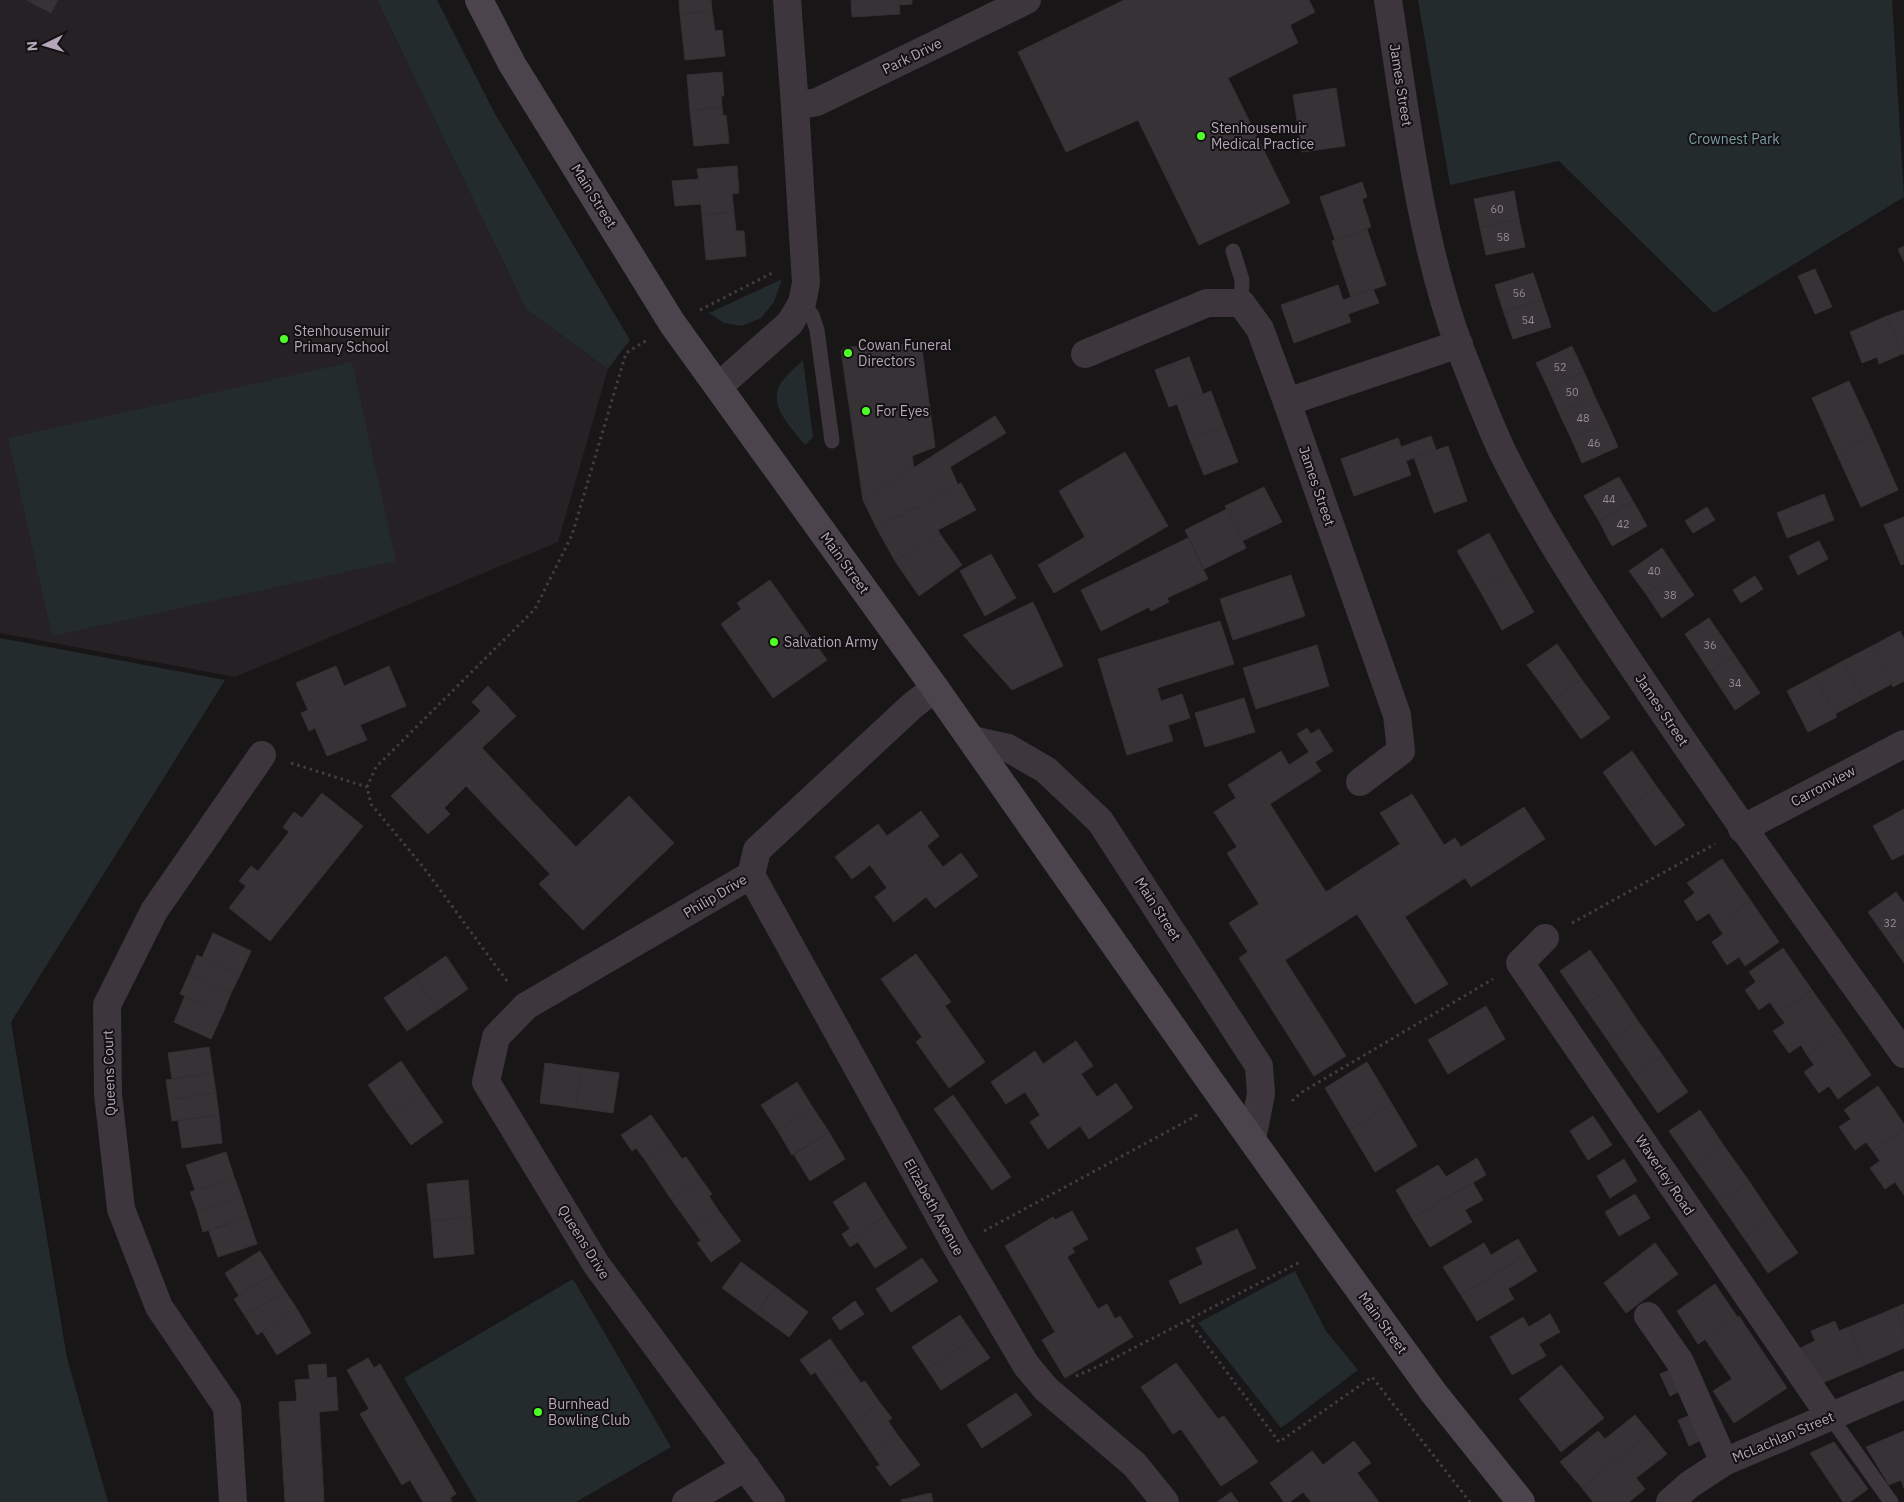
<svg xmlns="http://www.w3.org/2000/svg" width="1904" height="1502" viewBox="0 0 1904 1502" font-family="'IBM Plex Sans',sans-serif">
<rect width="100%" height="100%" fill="#181617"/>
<!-- built -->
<path fill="#252124" d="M0,0H377L526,309L608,369L558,542L235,677L0,633Z"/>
<!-- green -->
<g fill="#232b2d">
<path d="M377,0H437L495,114L630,340L608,369L526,309Z"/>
<path d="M1418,0H1892L1904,197L1714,313L1559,161L1450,185Z"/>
<path d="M782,279L774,302L761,318L742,326L724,323L709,313Z"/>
<path d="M803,360L813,437L805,445C793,429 766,405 781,383C787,374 796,367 803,360Z"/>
<path d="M352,362L396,561L52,636L8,438Z"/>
<path d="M0,638L225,680L11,1022L67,1358L108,1502H0Z"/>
<path d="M1295,1271L1326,1331L1358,1370L1281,1428L1198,1323Z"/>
<path d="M573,1279L671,1447L576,1502H477L404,1378Z"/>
</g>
<!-- building -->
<g fill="#373236" stroke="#342f33">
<path d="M26,0H58L51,13Z"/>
<path d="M679,0H711L712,11L680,14Z"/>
<path d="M851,0H912V4L899,5L900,14L852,17Z"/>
<path d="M1124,0H1309L1315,12L1290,25L1298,43L1228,78L1290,203L1199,245L1138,120L1066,152L1018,52Z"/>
<path d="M712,11L715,31L722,30L725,56L685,60L680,14Z"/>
<path d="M722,72L724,96H721L722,107L690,111L687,75Z"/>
<path d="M1336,88L1345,146L1302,152L1293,95Z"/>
<path d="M722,107L723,116L726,115L729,143L694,146L690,111Z"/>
<path d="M737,166L739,193L732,194L734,212L702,215L701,204L675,206L672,181L699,179L697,169Z"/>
<path d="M1362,182L1367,197L1362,199L1371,227L1335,240L1320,197Z"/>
<path d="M1514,191L1519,219L1480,227L1474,199Z"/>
<path d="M734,212L736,231H744L746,256L706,260L702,215Z"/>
<path d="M1519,219L1525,247L1486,255L1480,227Z"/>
<path d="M1367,229L1386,285L1351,297L1332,241Z"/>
<path d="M1904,246V262L1898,249Z"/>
<path d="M1815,269L1832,307L1815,314L1798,276Z"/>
<path d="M1533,273L1542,300L1504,313L1495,285Z"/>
<path d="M1338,285L1343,300L1373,289L1379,303L1348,314L1351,322L1294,343L1281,305Z"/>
<path d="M1542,300L1551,327L1513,339L1504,313Z"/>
<path d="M1904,310V354H1902L1887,316Z"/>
<path d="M1887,316L1902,354L1879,364L1877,357L1862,363L1850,332Z"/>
<path d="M898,341L899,345L921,342L935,447L912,456L914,468L863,500L841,351L844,348Z"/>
<path d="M1572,346L1584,372L1548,388L1536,363Z"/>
<path d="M1189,357L1203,394L1169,407L1155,370Z"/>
<path d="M1584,372L1595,397L1559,413L1548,388Z"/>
<path d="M1849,381L1874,435L1836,452L1812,398Z"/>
<path d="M1211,391L1224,426L1190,440L1177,404Z"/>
<path d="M1595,397L1607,422L1571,438L1559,413Z"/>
<path d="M995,416L1006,433L950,467L958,485L924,504L876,527L863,500Z"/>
<path d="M1607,422L1618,447L1582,463L1571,438Z"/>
<path d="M1224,426L1238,462L1204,475L1190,440Z"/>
<path d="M1874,435L1898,490L1861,507L1836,452Z"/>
<path d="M1431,436L1436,450L1406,461L1411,475L1354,496L1341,459L1398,438L1401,447Z"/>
<path d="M1448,446L1467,501L1434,513L1414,458Z"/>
<path d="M1125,452L1168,526L1054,593L1038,565L1085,537L1059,491Z"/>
<path d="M1619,477L1633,501L1599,521L1584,496Z"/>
<path d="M961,483L976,510L938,530L940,534L895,561L876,527L924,504Z"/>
<path d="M1264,487L1282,522L1242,541L1225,506Z"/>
<path d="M1824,494L1834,520L1787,538L1777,513Z"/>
<path d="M1633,501L1647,526L1612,546L1599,521Z"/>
<path d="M1707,507L1715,520L1693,533L1685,521Z"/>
<path d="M1227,509L1246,548L1204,569L1185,530Z"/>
<path d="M1904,517V564L1901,565L1884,525Z"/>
<path d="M1489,533L1510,571L1479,589L1457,551Z"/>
<path d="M940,534L962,565L919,596L895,561Z"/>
<path d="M1188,538L1208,579L1167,598L1169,602L1151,611L1149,607L1101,631L1081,590Z"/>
<path d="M1819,541L1828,559L1798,575L1789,556Z"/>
<path d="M1662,548L1678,572L1646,594L1629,571Z"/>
<path d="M991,554L1016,598L985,616L960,571Z"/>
<path d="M1510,571L1534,612L1502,630L1479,589Z"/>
<path d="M1678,572L1694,595L1662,618L1646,594Z"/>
<path d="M1291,575L1305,616L1233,640L1220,599Z"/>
<path d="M1755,576L1763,589L1741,603L1733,590Z"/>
<path d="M770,580L827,660L773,698L721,624L741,609L737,603Z"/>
<path d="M1033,602L1063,666L1012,690L963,635Z"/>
<path d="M1709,618L1735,656L1710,672L1685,634Z"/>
<path d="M1220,621L1234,664L1157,688L1161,701L1182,694L1190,718L1168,725L1173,741L1127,755L1098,659Z"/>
<path d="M1900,631L1904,639V681L1893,687L1872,646Z"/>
<path d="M1557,644L1582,680L1553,700L1527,665Z"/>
<path d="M1317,645L1329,686L1256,709L1243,668Z"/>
<path d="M1872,646L1892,684L1863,699L1843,661Z"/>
<path d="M1735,656L1760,693L1735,710L1710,672Z"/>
<path d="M1843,661L1863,699L1835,714L1815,676Z"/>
<path d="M336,666L344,686L389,666L406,706L360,725L367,740L327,756L315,728L309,731L301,713L308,710L296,683Z"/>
<path d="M1815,676L1837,717L1808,732L1787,691Z"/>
<path d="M1582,680L1610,718L1581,739L1553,700Z"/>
<path d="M488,686L516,716L482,748L576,847L629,796L674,843L583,930L539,884L550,874L466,786L444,808L450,814L428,834L391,796L481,711L472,702Z"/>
<path d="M1244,698L1255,732L1205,747L1195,713Z"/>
<path d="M1307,728L1311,734L1319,729L1333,751L1315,762L1321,771L1270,804L1326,892L1400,844L1380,813L1412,794L1444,845L1455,838L1461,847L1524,807L1545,839L1471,887L1465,878L1405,917L1448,984L1415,1004L1357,914L1285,960L1346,1056L1314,1076L1239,958L1248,952L1229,923L1259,904L1227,853L1237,847L1214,812L1236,798L1228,785L1281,751L1289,765L1309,752L1297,734Z"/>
<path d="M1632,751L1657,787L1628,808L1603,772Z"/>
<path d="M1657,787L1685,825L1655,846L1628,808Z"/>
<path d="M322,793L363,826L270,941L229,908L246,886L239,881L251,866L258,871L289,832L283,827L294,812L302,818Z"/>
<path d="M1904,809V854L1892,860L1873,826Z"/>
<path d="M921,811L939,836L927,846L943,867L961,853L978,876L935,908L926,897L894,922L875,897L887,888L870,865L852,879L835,857L878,824L887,836Z"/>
<path d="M1722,859L1751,901L1717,925L1709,913L1697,921L1684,901L1695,893L1687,883Z"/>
<path d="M1896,892L1903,902L1904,901V934L1890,943L1868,912Z"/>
<path d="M1751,901L1779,942L1745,966L1739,957L1727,965L1712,942L1723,934L1717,925Z"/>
<path d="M213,933L251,951L240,975L202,958Z"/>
<path d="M1904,934V963L1890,943Z"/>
<path d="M1783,948L1812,990L1778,1014L1770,1002L1759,1010L1745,990L1756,982L1749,972Z"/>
<path d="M1590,950L1614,985L1584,1006L1560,971Z"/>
<path d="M916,954L951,1002L945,1006L985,1062L949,1088L916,1042L922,1037L881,979Z"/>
<path d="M197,955L240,975L231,993L189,974Z"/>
<path d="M446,956L468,989L438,1010L415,977Z"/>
<path d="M189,974L231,993L223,1013L180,994Z"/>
<path d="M415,977L438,1010L407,1031L384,998Z"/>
<path d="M1614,985L1638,1021L1609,1042L1584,1006Z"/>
<path d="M1812,990L1841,1031L1807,1055L1801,1045L1789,1053L1773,1031L1785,1023L1778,1014Z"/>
<path d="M185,996L223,1013L211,1039L174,1022Z"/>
<path d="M1486,1006L1505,1039L1448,1074L1428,1040Z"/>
<path d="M1638,1021L1663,1056L1633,1077L1609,1042Z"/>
<path d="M1841,1031L1871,1075L1838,1099L1829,1086L1819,1093L1804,1072L1814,1065L1807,1055Z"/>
<path d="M1076,1041L1093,1066L1081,1074L1097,1097L1116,1083L1133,1108L1089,1139L1080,1126L1048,1149L1030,1122L1040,1115L1025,1092L1006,1104L991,1082L1035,1051L1043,1064Z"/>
<path d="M209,1047L213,1073L172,1079L168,1053Z"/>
<path d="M1663,1056L1688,1092L1658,1113L1633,1077Z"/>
<path d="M401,1061L422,1092L389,1115L368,1085Z"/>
<path d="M1367,1062L1392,1104L1350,1130L1325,1088Z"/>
<path d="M545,1063L582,1068L576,1108L540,1103Z"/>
<path d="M582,1068L619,1073L613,1113L576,1108Z"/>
<path d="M213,1073L216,1093L169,1100L166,1080Z"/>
<path d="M797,1082L813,1108L778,1131L761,1105Z"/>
<path d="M1878,1086L1904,1124V1129L1873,1151L1866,1142L1855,1150L1839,1127L1851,1119L1844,1110Z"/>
<path d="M422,1092L443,1122L411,1145L389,1115Z"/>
<path d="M216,1093L219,1115L172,1121L169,1100Z"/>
<path d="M953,1095L1011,1177L992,1190L934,1109Z"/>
<path d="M1392,1104L1417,1146L1375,1172L1350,1130Z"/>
<path d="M813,1108L829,1132L792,1155L778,1131Z"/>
<path d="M1700,1110L1724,1146L1694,1167L1669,1131Z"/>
<path d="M219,1115L222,1143L182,1148L178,1121Z"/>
<path d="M651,1115L670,1142L645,1160L636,1148L632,1151L621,1135Z"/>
<path d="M1593,1116L1612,1145L1588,1160L1570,1131Z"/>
<path d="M1904,1129V1195L1895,1182L1885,1189L1870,1168L1880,1161L1873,1151Z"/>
<path d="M829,1132L845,1159L810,1181L794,1155Z"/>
<path d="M670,1142L682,1159L686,1157L701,1179L671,1199L645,1160Z"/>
<path d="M1724,1146L1749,1181L1719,1202L1694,1167Z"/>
<path d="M226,1152L234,1177L195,1190L186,1165Z"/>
<path d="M1477,1158L1486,1175L1412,1218L1396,1190L1438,1165L1446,1177Z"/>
<path d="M1624,1159L1637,1181L1610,1198L1597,1176Z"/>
<path d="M234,1177L241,1196L197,1211L190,1192Z"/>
<path d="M701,1179L712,1194L709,1196L718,1210L692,1228L671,1199Z"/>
<path d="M468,1180L471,1217L431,1221L427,1184Z"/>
<path d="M1749,1181L1773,1217L1744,1238L1719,1202Z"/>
<path d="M865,1182L886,1216L846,1241L842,1234L850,1229L833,1202Z"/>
<path d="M1473,1183L1483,1200L1465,1210L1472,1222L1430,1247L1412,1218Z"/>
<path d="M1635,1194L1650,1218L1619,1236L1605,1212Z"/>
<path d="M241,1196L248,1217L203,1232L197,1211Z"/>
<path d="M718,1210L741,1241L711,1262L697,1243L701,1241L692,1228Z"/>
<path d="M1072,1211L1088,1239L1072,1248L1075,1252L1067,1257L1098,1309L1107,1304L1115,1319L1120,1316L1133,1337L1065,1378L1042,1340L1055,1332L1005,1246L1053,1217L1055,1220Z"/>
<path d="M886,1216L907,1248L875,1268L858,1242L850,1247L846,1241Z"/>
<path d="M248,1217L257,1244L218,1257L209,1231Z"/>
<path d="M471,1217L474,1254L434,1258L431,1221Z"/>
<path d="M1773,1217L1798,1253L1768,1273L1744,1238Z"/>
<path d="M1237,1229L1256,1268L1180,1304L1169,1281L1203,1264L1196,1248Z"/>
<path d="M1518,1239L1527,1254L1461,1295L1443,1267L1484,1243L1491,1255Z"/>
<path d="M1655,1243L1678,1274L1626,1313L1604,1283Z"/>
<path d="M260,1251L274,1274L239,1296L225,1273Z"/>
<path d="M1527,1254L1537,1271L1508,1289L1514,1299L1477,1321L1461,1295Z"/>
<path d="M922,1258L938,1281L891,1312L876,1289Z"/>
<path d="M741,1262L775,1287L756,1313L722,1288Z"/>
<path d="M274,1274L285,1291L245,1316L234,1299Z"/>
<path d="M1715,1284L1738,1318L1698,1344L1677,1311Z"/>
<path d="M775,1287L808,1312L789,1337L756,1313Z"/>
<path d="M285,1291L297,1309L257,1335L245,1316Z"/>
<path d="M855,1301L864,1314L840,1330L832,1318Z"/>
<path d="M1904,1304V1330L1895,1308Z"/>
<path d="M1895,1308L1904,1330V1348L1865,1365L1849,1327Z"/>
<path d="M297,1309L311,1333L277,1355L262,1331Z"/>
<path d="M1550,1314L1560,1332L1539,1344L1546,1356L1512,1375L1490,1337L1523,1317L1529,1327Z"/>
<path d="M960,1315L975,1337L927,1369L912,1347Z"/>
<path d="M1739,1316L1787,1388L1734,1423L1713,1391L1732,1379L1705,1339Z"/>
<path d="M1835,1321L1839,1331L1849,1327L1865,1365L1820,1384L1798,1349L1815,1341L1811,1331Z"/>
<path d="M975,1337L990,1358L941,1390L927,1369Z"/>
<path d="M830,1339L849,1366L824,1385L815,1372L811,1375L800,1360Z"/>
<path d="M368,1358L374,1368L380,1364L456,1494L450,1498L452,1502H423L410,1480L402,1485L360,1414L369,1409L347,1370Z"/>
<path d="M1176,1363L1218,1419L1224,1416L1258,1462L1221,1486L1181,1429L1173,1434L1141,1387Z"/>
<path d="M326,1364L327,1378L336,1377L338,1410L319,1412L324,1502H285L279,1402L297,1401L295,1380L310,1379L308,1365Z"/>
<path d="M1561,1365L1604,1418L1561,1452L1519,1399Z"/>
<path d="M849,1366L861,1383L865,1381L880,1403L851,1423L824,1385Z"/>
<path d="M1671,1369L1680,1391L1670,1396L1660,1374Z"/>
<path d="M1016,1393L1032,1415L982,1448L967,1425Z"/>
<path d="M880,1403L892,1418L888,1421L897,1434L871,1452L851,1423Z"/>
<path d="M1635,1415L1650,1433L1582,1488L1560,1462L1598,1431L1605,1439Z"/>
<path d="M1691,1415L1702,1440L1689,1446L1678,1420Z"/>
<path d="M1904,1431V1488L1901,1480L1889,1485L1866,1447Z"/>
<path d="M1650,1433L1667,1454L1636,1478L1645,1489L1629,1502H1593L1582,1488Z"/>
<path d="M897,1434L920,1465L890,1486L876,1467L880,1465L871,1452Z"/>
<path d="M1354,1441L1371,1463L1357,1473L1379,1502H1311L1303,1492L1290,1502H1284L1270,1483L1312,1451L1323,1465Z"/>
<path d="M1834,1442L1868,1489L1850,1502H1843L1810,1453Z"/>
<path d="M1231,1492L1238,1502H1217Z"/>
<path d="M931,1493L933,1502H902L901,1500Z"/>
</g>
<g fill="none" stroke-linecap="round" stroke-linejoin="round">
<!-- path -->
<g stroke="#433c44" stroke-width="3" stroke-dasharray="2.5 4" stroke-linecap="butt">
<path d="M700,310L774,272"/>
<path d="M291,763L367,787"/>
<path d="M1572,923L1715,844"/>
<path d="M507,981L424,868L371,804L367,787L376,767L535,609L572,535L626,353L647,340"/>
<path d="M1292,1101L1302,1092L1493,979"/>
<path d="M984,1231L1196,1116L1195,1114"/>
<path d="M1188,1320L1279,1442L1372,1377L1470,1502"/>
<path d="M1076,1376L1099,1366L1300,1262"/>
</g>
<!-- service -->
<g stroke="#3d363d" stroke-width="15">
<path d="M1233,251L1242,280L1241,303"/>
<path d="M802,303L812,315L817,330L832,441"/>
<path d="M1830,1416L1891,1502"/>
</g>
<!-- minor -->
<g stroke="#3d363d" stroke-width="28">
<path d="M1388,0C1406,115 1419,236 1459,346C1473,381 1486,417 1502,451C1548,544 1608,630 1666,716C1743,830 1824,942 1904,1054"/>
<path d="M795,106L817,102L1027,0"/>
<path d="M1085,354L1207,303H1241L1260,329L1287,402"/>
<path d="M719,386L790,323L802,303L806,283L795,106L787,0"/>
<path d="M972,740L1008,748L1046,770L1100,821L1259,1066L1261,1094L1252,1139"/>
<path d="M1360,782L1401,751L1397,715L1287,402L1459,344"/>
<path d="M1742,829L1904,744"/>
<path d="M751,875L956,1246L1026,1365L1046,1389L1135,1465L1165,1502"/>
<path d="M1545,938L1520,963L1830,1416"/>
<path d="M1648,1316L1680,1362L1724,1462"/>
<path d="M233,1502L227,1407L159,1307L121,1209L108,1094L107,1005L154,911L262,755"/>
<path d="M686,1502L746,1467"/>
<path d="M771,1502L596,1264L486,1082L496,1037L526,1006L751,875L757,850L912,706L935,688"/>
<path d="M1670,1502L1689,1485L1724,1462L1904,1385"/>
</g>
<!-- secondary -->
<path stroke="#4c444d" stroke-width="28" d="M479,0L512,64L672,323L935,688L1210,1081L1329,1248L1433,1392L1521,1502"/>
</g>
<!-- markers -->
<g fill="#50ff26" stroke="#131112" stroke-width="2">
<circle cx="1201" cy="136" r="5"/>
<circle cx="284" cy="339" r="5"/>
<circle cx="848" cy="353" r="5"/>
<circle cx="866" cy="411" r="5"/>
<circle cx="774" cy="642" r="5"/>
<circle cx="538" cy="1412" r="5"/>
</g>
<g text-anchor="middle" stroke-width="4" stroke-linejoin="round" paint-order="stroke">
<!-- number labels -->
<g font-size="11" fill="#968998">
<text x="1497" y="213">60</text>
<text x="1503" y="241">58</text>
<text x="1519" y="297">56</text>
<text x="1528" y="324">54</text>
<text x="1560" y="371">52</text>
<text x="1572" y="396">50</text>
<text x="1583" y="422">48</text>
<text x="1594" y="447">46</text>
<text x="1609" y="503">44</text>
<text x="1623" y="528">42</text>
<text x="1654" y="575">40</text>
<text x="1670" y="599">38</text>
<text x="1710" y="649">36</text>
<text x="1735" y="687">34</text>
<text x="1890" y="927">32</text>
</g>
<!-- street labels -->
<g font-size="14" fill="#b6a6b9" stroke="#131112">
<text transform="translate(912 56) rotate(-26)" y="5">Park Drive</text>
<text transform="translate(1401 85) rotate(81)" y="5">James Street</text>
<text transform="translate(594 196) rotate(58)" y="5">Main Street</text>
<text transform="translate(1317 486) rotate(71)" y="5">James Street</text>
<text transform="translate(845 563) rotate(54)" y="5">Main Street</text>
<text transform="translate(1662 710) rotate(56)" y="5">James Street</text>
<text transform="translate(1823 786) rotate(-28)" y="5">Carronview</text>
<text transform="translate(715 896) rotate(-31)" y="5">Philip Drive</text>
<text transform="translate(1158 909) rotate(57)" y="5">Main Street</text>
<text transform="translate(109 1073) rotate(-92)" y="5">Queens Court</text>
<text transform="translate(1665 1175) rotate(56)" y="5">Waverley Road</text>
<text transform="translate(934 1207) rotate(61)" y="5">Elizabeth Avenue</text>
<text transform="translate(584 1242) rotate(58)" y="5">Queens Drive</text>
<text transform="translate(1383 1323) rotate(54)" y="5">Main Street</text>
<text transform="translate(1783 1437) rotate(-23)" y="5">McLachlan Street</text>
</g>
<!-- poi labels -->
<g font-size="14" fill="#b6a6b9" stroke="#131112" text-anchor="start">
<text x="1211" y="133">Stenhousemuir<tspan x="1211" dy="16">Medical Practice</tspan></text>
<text x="294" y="336">Stenhousemuir<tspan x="294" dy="16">Primary School</tspan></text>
<text x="858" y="350">Cowan Funeral<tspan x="858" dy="16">Directors</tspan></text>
<text x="876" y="416">For Eyes</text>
<text x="784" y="647">Salvation Army</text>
<text x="548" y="1409">Burnhead<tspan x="548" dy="16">Bowling Club</tspan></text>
</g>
<!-- park labels -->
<g font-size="14" fill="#7b9da6" stroke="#131112">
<text x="1734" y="144">Crownest Park</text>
</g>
</g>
<!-- north arrow -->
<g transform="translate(45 45) rotate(265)" stroke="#131112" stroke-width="4" paint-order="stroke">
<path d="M0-4L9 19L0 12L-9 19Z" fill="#b6a6b9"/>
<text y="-8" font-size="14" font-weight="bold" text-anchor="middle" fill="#b6a6b9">N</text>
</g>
</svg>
